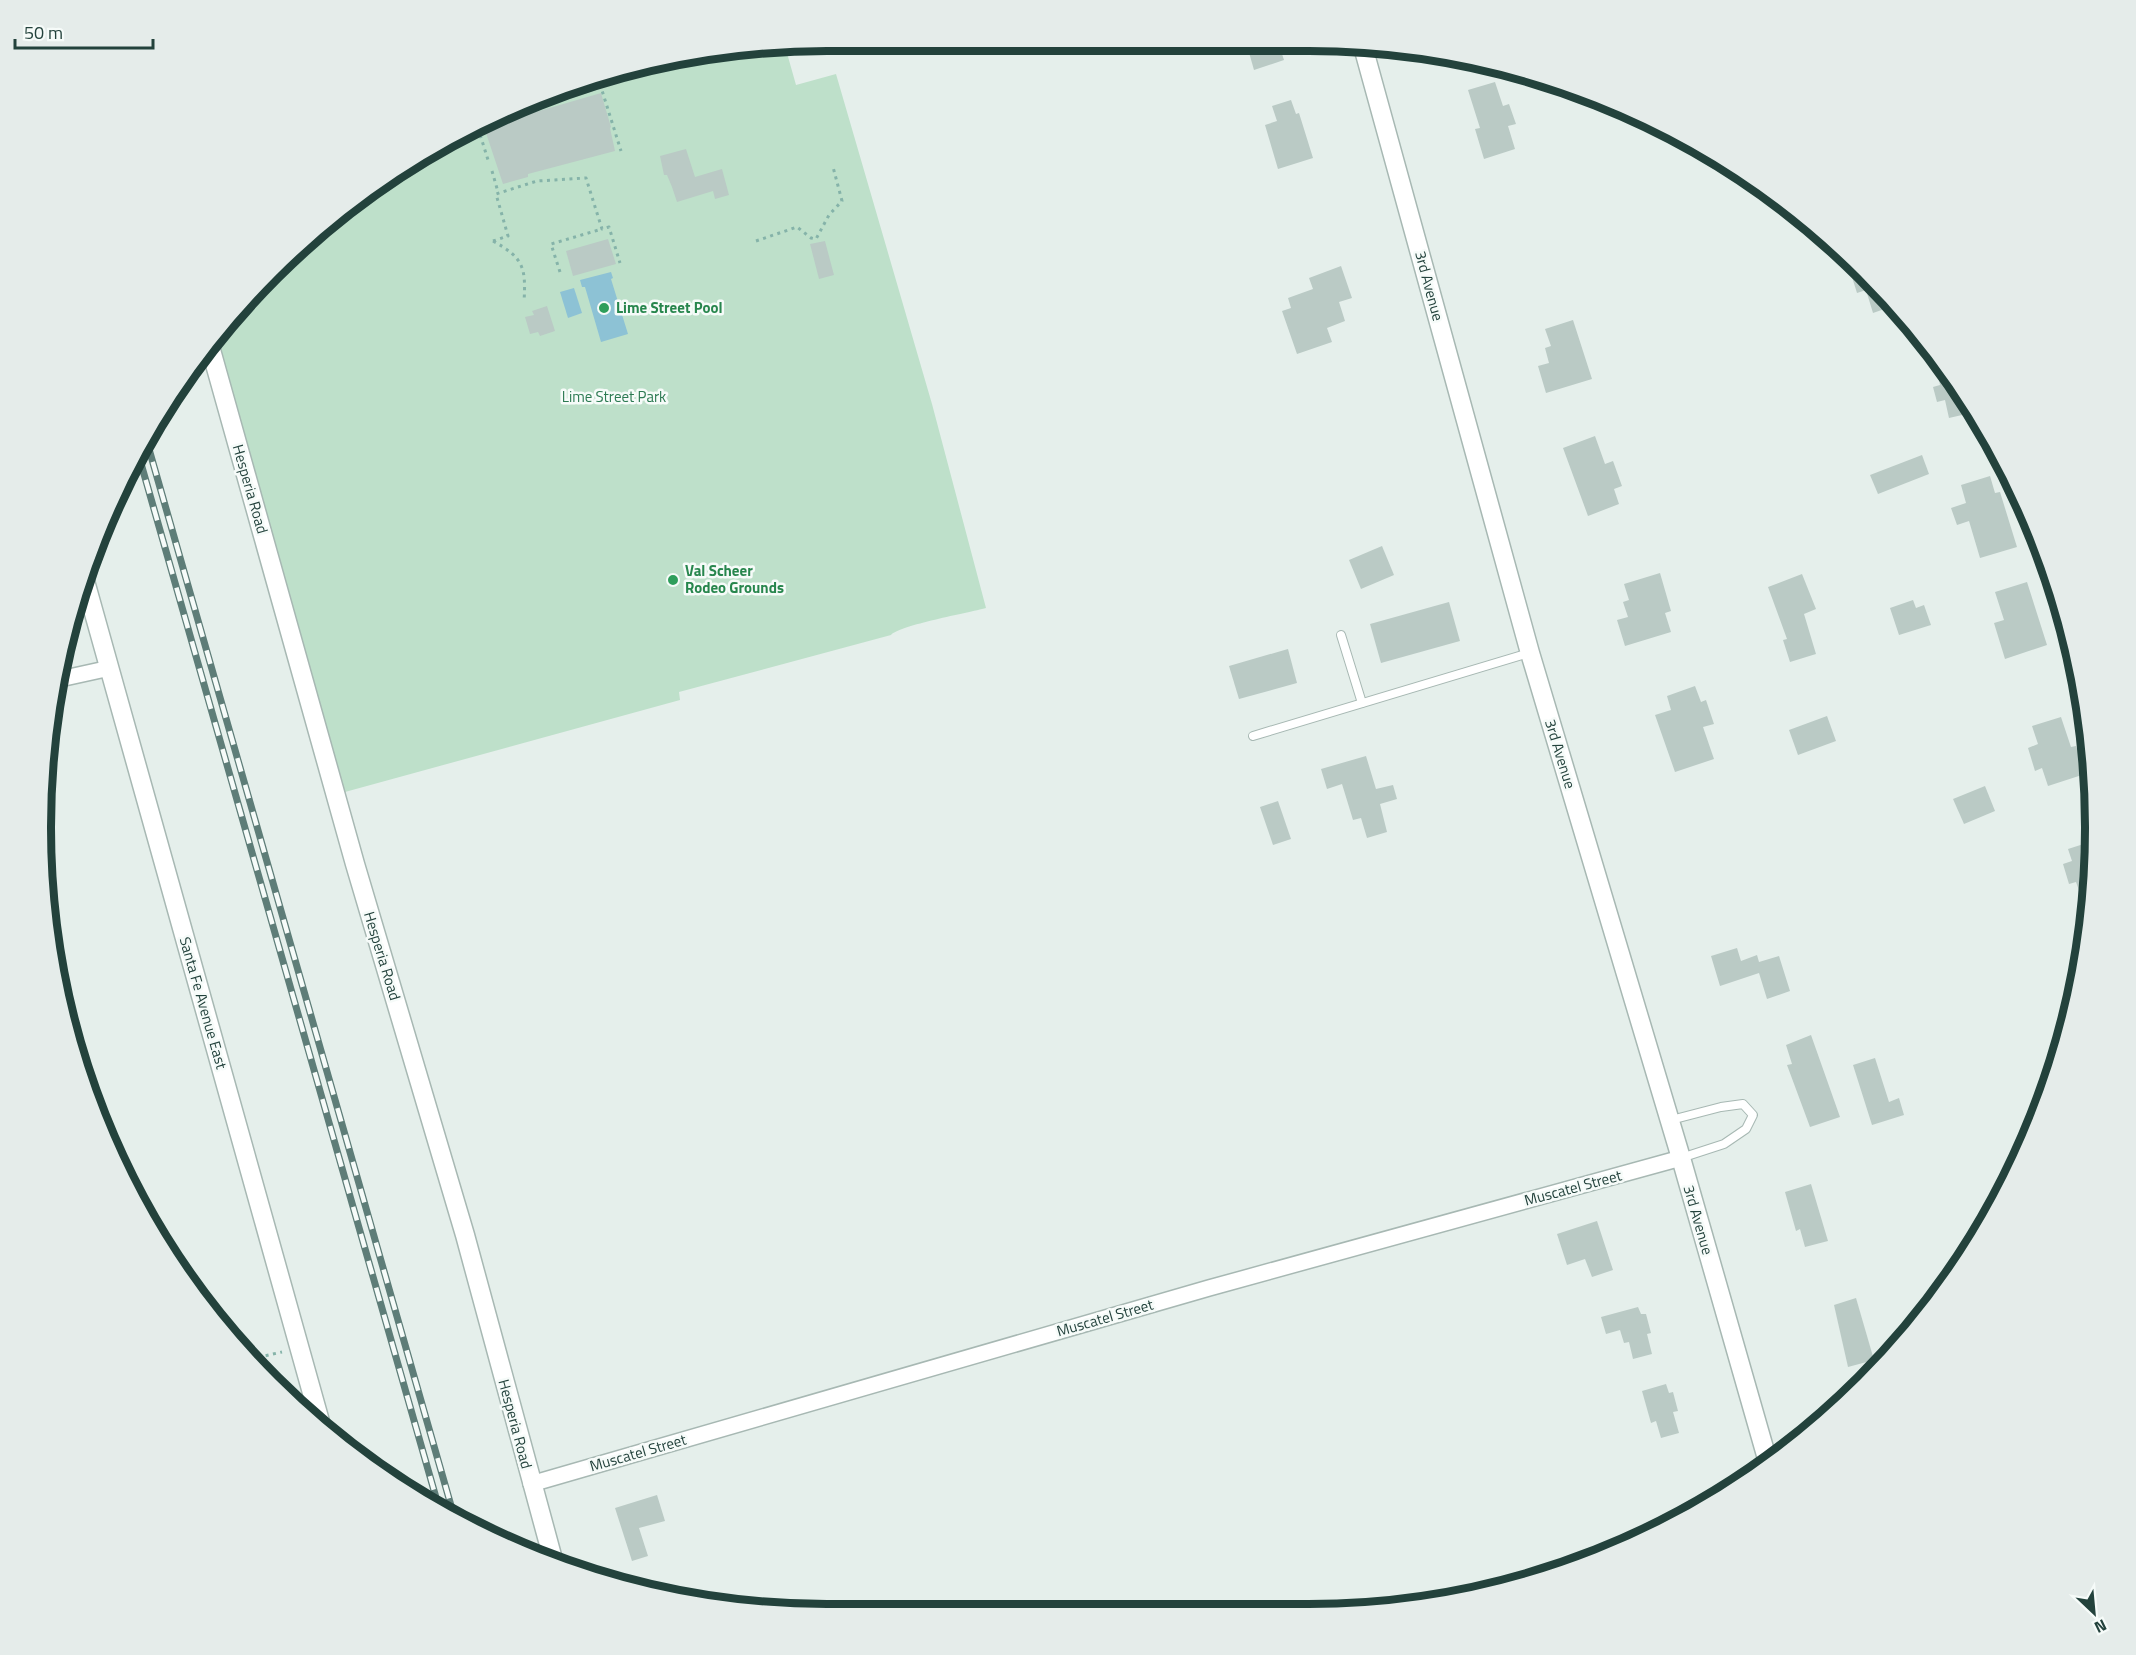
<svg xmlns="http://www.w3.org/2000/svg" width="2136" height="1655" viewBox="0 0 2136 1655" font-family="'Titillium Web',sans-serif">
<rect width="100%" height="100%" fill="#e5efeb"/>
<!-- green -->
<path fill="#bee0ca" d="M785,46L796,85L836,74L932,404L986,608C968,613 900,625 891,635L679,692L680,700L345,792L217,341L271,271L434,146L623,67Z"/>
<!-- water -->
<g fill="#8dc2d5">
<path d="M611,272L613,278L611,279L628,334L601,342L585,287H582L580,280Z"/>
<path d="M574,288L582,313L568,318L560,292Z"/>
</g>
<!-- building -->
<g fill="#bacac5">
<path d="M1246,42H1278L1284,60L1254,70Z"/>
<path d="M1495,82L1503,106L1509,104L1516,124L1508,126L1515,149L1484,159L1475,129L1480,128L1468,90Z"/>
<path d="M601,93L611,127L610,128L615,151L528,174V177L503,184L484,127Z"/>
<path d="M1291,100L1296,114L1299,113L1313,158L1278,169L1265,125L1277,121L1272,106Z"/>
<path d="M686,149L695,177L722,169L729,195L715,199L713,191L677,202L672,187L667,175H664L660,156Z"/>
<path d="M608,239L616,264L573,276L566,251Z"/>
<path d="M825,241L834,275L819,279L810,244Z"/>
<path d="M1846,258L1877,287L1896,305L1873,313L1866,290L1857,293Z"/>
<path d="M1341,266L1352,298L1339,302L1345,321L1327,328L1332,342L1297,354L1282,311L1291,308L1288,298L1313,289L1309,278Z"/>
<path d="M547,306L555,331L540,336L538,332L530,334L525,317L534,315L532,311Z"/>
<path d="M1573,320L1592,379L1546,393L1538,366L1549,363L1545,348L1551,346L1545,329Z"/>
<path d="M1934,356L1975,412L1949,418L1945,400L1937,402L1933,387L1940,385Z"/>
<path d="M1595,436L1605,464L1613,461L1622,486L1614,489L1619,504L1588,516L1563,448Z"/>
<path d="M1922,455L1929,474L1878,494L1870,475Z"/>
<path d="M1990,476L1995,493L2000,492L2017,547L1980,558L1969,521L1957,525L1951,508L1966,503L1961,485Z"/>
<path d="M1382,546L1394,575L1361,589L1349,560Z"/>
<path d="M1660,573L1671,611L1665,613L1671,632L1625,646L1617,620L1628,617L1623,602L1629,600L1624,584Z"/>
<path d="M1802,574L1816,609L1804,614L1816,654L1790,662L1783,640L1787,639L1768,587Z"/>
<path d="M2027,582L2047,645L2005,659L1994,623L2004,620L1995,592Z"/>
<path d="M1913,600L1916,608L1924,605L1931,625L1899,635L1890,608Z"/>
<path d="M1449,602L1460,641L1381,663L1370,624Z"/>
<path d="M1288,649L1297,683L1239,699L1229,666Z"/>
<path d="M1695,686L1701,702L1706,700L1714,724L1703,727L1714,759L1675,772L1655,715L1671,710L1667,696Z"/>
<path d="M1827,716L1836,741L1798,755L1789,730Z"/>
<path d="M2061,717L2071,747L2076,746L2085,774L2048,786L2042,768L2035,771L2028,748L2038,744L2032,726Z"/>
<path d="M1366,756L1376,789L1393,785L1397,799L1380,804L1387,832L1367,838L1361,818L1353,820L1342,784L1327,789L1321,769Z"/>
<path d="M1985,786L1995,811L1964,824L1953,799Z"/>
<path d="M1278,801L1291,839L1273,845L1260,807Z"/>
<path d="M2093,841L2094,879L2088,916L2076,882L2069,884L2063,864L2072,861L2068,849Z"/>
<path d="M1737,948L1741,961L1757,955L1759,962L1779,956L1790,991L1767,999L1759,973L1720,986L1711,956Z"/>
<path d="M1811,1035L1840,1117L1810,1127L1787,1065L1792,1064L1786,1045Z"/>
<path d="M1875,1058L1889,1102L1899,1098L1904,1115L1872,1125L1853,1065Z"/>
<path d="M1811,1184L1828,1241L1805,1247L1800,1229L1796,1231L1785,1192Z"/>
<path d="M1597,1221L1613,1270L1592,1277L1585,1259L1567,1265L1557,1234Z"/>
<path d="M1856,1298L1874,1360L1848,1367L1834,1305Z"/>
<path d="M1638,1307L1641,1314H1646L1651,1333L1647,1334L1652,1354L1633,1359L1629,1342L1624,1343L1620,1330L1606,1334L1601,1317Z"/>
<path d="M1666,1384L1669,1393L1673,1392L1678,1411L1673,1412L1679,1433L1661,1438L1656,1421L1651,1423L1642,1391Z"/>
<path d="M657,1495L665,1521L639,1528L648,1556L632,1561L615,1508Z"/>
</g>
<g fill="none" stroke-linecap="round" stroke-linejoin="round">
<!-- service casing -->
<g stroke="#a7b8b3" stroke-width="10">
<g id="service">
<path d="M1341,635L1362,703"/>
<path d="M1253,736L1529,653"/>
<path d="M1671,1120L1721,1107L1743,1104L1753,1115L1746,1129L1724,1144L1681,1158"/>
</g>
</g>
<!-- minor casing -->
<g stroke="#a7b8b3" stroke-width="18">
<g id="minor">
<path d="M60,679L110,668"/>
<path d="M531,1484L1209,1288L1681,1158"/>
</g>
</g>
<!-- tertiary casing -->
<g stroke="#a7b8b3" stroke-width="21">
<g id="tertiary">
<path d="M1362,43L1530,653L1681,1158L1768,1462"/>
<path d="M211,350L355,864L465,1235L554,1563"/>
<path d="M85,581L321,1425"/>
</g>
</g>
<!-- path -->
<g stroke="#85b3a9" stroke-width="3" stroke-dasharray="3 4.5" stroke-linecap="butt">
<path d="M550,99L600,84L621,151"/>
<path d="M478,128L489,163"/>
<path d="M492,171L498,192"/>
<path d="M493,241L508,236L496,194L537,181L586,178L602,229L609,227L620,263"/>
<path d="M493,241C524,258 526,268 524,302"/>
<path d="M756,241L797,227L811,238L816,239L829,215L842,201L833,167"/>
<path d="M560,272L551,244L602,229"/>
<path d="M251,1359L282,1352"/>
</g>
<!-- service -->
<use href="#service" stroke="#fff" stroke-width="8"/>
<!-- minor -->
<use href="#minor" stroke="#fff" stroke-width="15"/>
<!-- tertiary -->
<use href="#tertiary" stroke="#fff" stroke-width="18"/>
<!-- rail casing -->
<g stroke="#5e7d78" stroke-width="7">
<g id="rail">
<path d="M145,435L454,1516"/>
<path d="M138,453L439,1508"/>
</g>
</g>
<!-- rail -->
<use href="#rail" stroke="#f6fbf9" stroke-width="4.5" stroke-dasharray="14" stroke-linecap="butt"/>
</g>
<!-- markers -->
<g fill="#2e9e5b" stroke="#f6fbf9" stroke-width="2">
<circle cx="604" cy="308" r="6"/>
<circle cx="673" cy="580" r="6"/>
</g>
<g text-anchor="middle" stroke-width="5" stroke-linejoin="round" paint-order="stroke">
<!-- street labels -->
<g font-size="15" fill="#23423c" stroke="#f6fbf9">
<text transform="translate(1429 286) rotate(75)" y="5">3rd Avenue</text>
<text transform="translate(250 489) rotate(74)" y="5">Hesperia Road</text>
<text transform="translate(1560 754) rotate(73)" y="5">3rd Avenue</text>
<text transform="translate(382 956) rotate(73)" y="5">Hesperia Road</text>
<text transform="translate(203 1003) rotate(74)" y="5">Santa Fe Avenue East</text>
<text transform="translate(1573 1188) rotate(-15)" y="5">Muscatel Street</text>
<text transform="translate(1698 1220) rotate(74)" y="5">3rd Avenue</text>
<text transform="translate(1105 1318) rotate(-16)" y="5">Muscatel Street</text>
<text transform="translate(515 1424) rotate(75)" y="5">Hesperia Road</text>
<text transform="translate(638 1453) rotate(-16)" y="5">Muscatel Street</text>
</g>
<!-- leisure labels -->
<g font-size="15" font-weight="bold" fill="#27864d" stroke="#f6fbf9" text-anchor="start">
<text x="616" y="313">Lime Street Pool</text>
<text x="685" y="576">Val Scheer<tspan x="685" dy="17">Rodeo Grounds</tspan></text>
</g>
<!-- park labels -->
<g font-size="15" fill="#2c7a52" stroke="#f6fbf9">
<text x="614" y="402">Lime Street Park</text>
</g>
</g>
<!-- crop -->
<path d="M0 0H2136V1655H0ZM827 51H1309A776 776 0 0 1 2085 827V828A776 776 0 0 1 1309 1604H827A776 776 0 0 1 51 828V827A776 776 0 0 1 827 51Z" fill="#e5ecea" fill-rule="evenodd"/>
<path fill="none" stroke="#23423c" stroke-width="8" d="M827 51H1309A776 776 0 0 1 2085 827V828A776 776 0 0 1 1309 1604H827A776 776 0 0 1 51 828V827A776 776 0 0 1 827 51Z"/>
<!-- north arrow -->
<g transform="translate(2094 1613) rotate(154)" stroke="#f6fbf9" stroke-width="4.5" paint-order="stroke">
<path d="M0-4.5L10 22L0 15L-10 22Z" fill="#23423c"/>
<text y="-9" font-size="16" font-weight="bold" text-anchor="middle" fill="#23423c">N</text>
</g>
<!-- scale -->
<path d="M15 39v9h138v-9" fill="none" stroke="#23423c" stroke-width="3"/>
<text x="24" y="39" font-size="18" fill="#23423c" stroke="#f6fbf9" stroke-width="4.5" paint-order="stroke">50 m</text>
</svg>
